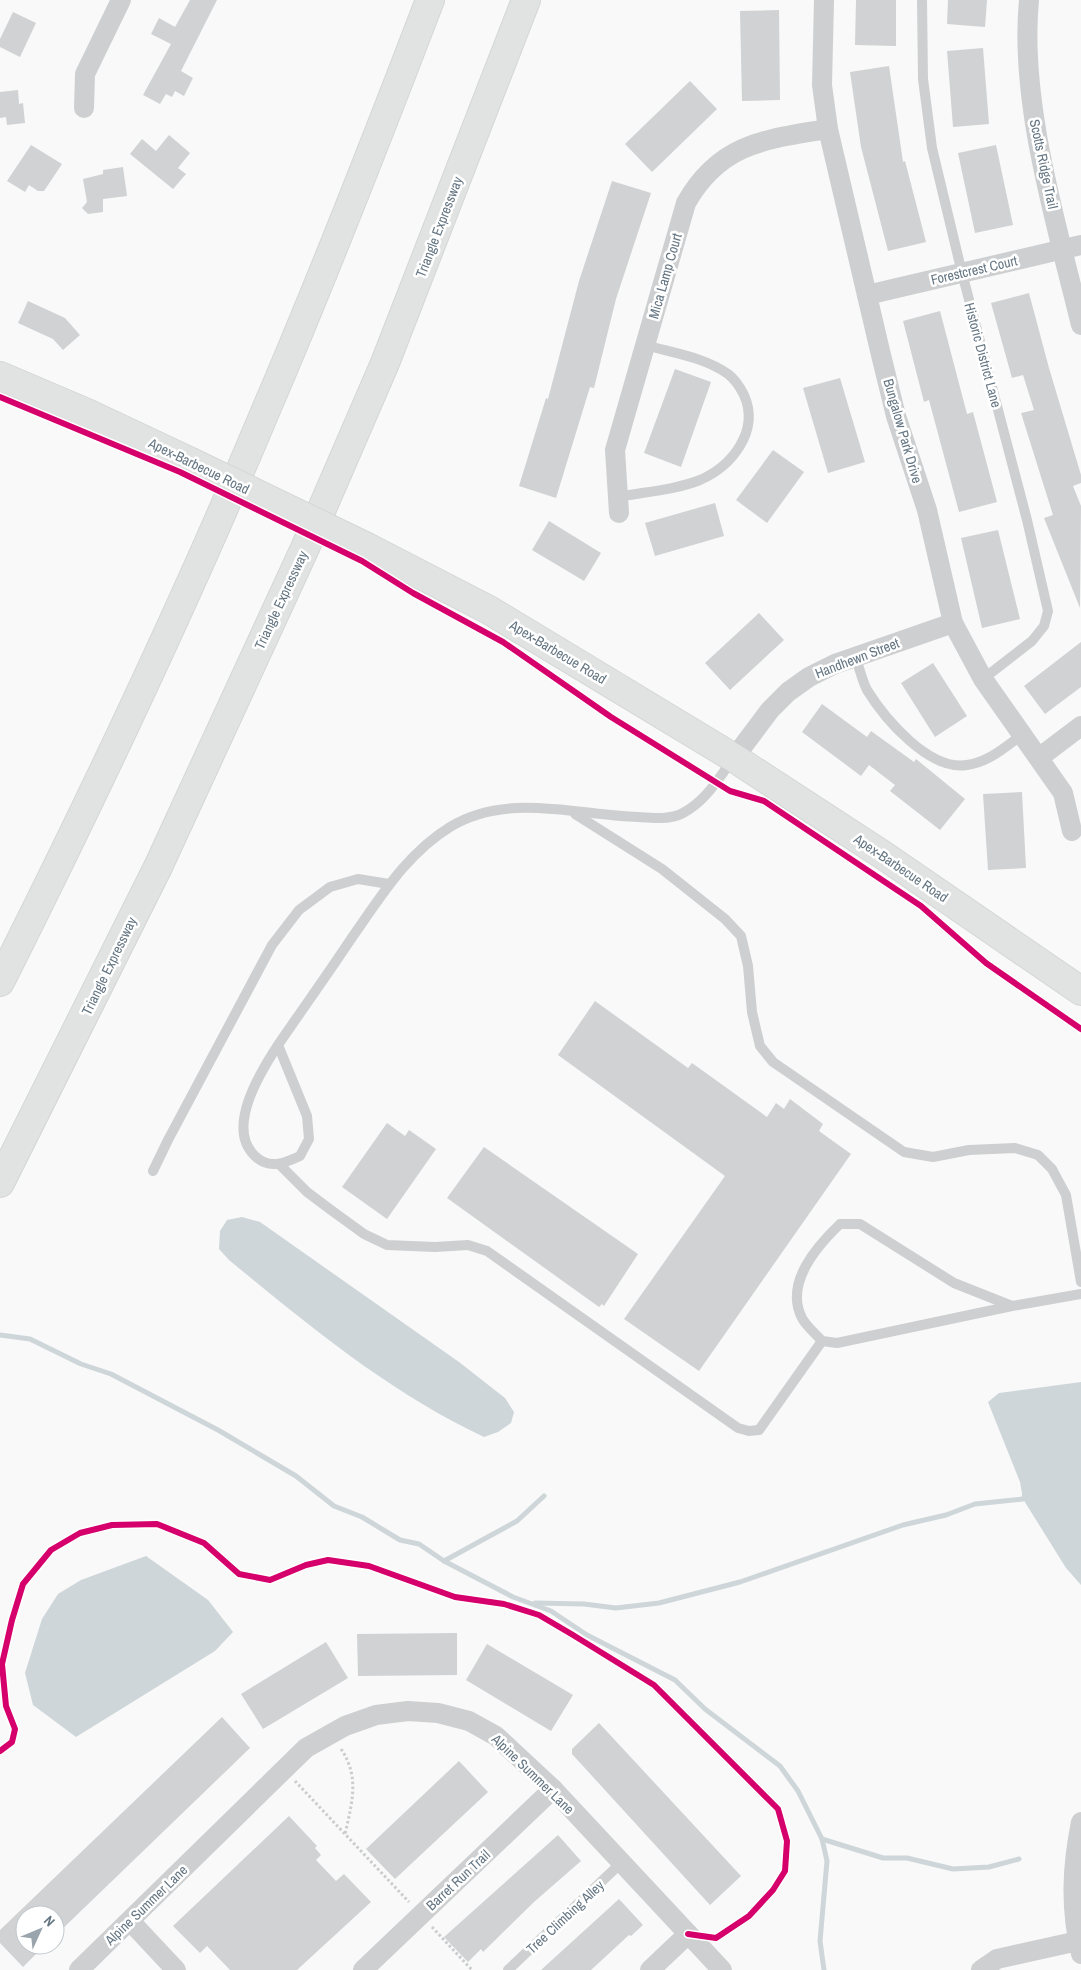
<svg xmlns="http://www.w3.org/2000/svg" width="1081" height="1970" viewBox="0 0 1081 1970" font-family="'Archivo Narrow',sans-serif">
<rect width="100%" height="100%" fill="#f9f9f9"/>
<!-- water -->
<g fill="#ced6d9">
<path d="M242,1217L260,1222L459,1362L505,1398L514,1412L511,1423L498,1432L484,1437C390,1393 308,1325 229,1260L219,1249L220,1231L227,1220Z"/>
<path d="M1081,1382V1585L1066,1568L1023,1499L1020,1482L988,1402L999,1393Z"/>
<path d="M146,1556L208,1600L233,1632L215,1651L76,1737L33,1705L25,1673L42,1619L58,1594L81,1580Z"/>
</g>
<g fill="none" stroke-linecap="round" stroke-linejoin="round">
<!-- stream -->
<g stroke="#ced6d9" stroke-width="5">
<path d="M0,1335L30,1339L81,1364L111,1374L218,1430L296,1476L334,1506L362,1517L400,1540L419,1544L444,1561L513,1597L551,1611L587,1635L675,1680L705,1709L780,1766L798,1791L822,1839L827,1861L820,1941L824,1970"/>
<path d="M444,1561L517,1521L544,1496"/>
<path d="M535,1603L584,1604L616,1608L659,1603L740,1582L903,1525L946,1515L975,1504L1023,1499L1025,1495"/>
<path d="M822,1839L883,1858H907L953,1869L989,1867L1019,1859"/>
</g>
</g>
<!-- building -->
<g fill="#d0d2d3">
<path d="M190,0H217L181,71L193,78L184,96L175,91L172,97L166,94L160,104L143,95L171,44L151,34L159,18L175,27Z"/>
<path d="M856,0H896V46L855,45Z"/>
<path d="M948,0H987L985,27L947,24Z"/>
<path d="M779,10L780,100L742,101L740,11Z"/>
<path d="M13,12L36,23L20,57L0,47V39Z"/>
<path d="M983,48L989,124L953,127L947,51Z"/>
<path d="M889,66L903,162L905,161L926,242L888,251L861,147L850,72Z"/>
<path d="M690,81L717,109L652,172L625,144Z"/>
<path d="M18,90L19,104L23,103L25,123L7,125L6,117L0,118V92Z"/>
<path d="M169,135L190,153L178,168L186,174L173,189L130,154L142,139L156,151Z"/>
<path d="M31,145L62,164L44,191H38L29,185L25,192L7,181Z"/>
<path d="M996,145L1013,225L975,233L958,153Z"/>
<path d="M123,167L127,196L103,199V212L88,214L82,208L87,202L83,179L103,174V170Z"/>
<path d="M612,181L651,193L616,299L594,388L590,387L556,498L519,486L546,398L548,399L579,281Z"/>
<path d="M1029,293L1049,368L1081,475V483L1073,486L1081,506L1080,608L1044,518L1053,515L1021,413L1034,410L1023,375L1012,378L991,303Z"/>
<path d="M28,301L65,318L80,335L63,350L53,339L18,323Z"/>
<path d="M940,311L967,414L973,412L997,502L959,512L929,400L924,402L903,321Z"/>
<path d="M675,369L711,382L681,467L644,453Z"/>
<path d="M840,378L865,462L828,473L803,388Z"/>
<path d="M773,450L804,472L767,523L736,500Z"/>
<path d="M715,503L724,536L655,556L645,523Z"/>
<path d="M549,521L601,553L584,581L532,550Z"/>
<path d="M998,530L1020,619L982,628L961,538Z"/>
<path d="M759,613L784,640L730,690L705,663Z"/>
<path d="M1081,642V687L1045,714L1024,686Z"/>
<path d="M933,663L967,716L935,737L901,683Z"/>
<path d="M822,704L867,737L871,731L914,762L916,759L965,799L940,830L890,791L895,785L869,765L861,776L802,732Z"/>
<path d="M1022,792L1026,868L988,870L983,794Z"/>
<path d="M595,1001L688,1068L692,1063L767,1117L776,1103L784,1109L790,1099L823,1124L819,1131L851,1154L699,1371L624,1319L725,1176L558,1055Z"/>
<path d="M387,1123L405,1136L409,1130L436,1149L387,1219L342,1187Z"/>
<path d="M484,1147L638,1254L604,1306L602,1304L599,1307L447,1198Z"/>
<path d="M457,1633V1675L358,1676L357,1634Z"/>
<path d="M326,1642L348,1678L263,1729L241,1694Z"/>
<path d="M487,1644L573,1695L551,1731L466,1680Z"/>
<path d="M222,1717L250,1748L55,1936V1915H25V1945H45L23,1967L0,1943V1930Z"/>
<path d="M599,1723L741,1876L710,1905L572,1754V1749Z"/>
<path d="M459,1761L488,1792L395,1879L366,1849Z"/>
<path d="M289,1816L317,1846L315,1848L321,1855L316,1860L336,1881L344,1874L371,1902L297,1970H230L207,1946L200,1953L173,1926Z"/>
<path d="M558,1835L581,1861L534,1902L483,1952L481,1949L468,1962L444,1937Z"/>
<path d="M619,1899L643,1925L631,1936L629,1935L591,1970H541Z"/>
</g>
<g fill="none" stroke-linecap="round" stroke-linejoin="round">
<!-- secondary casing -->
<g stroke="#d5d6d7" stroke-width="30">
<g id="secondary">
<path d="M0,376L87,413L189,461"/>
<path d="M367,547L489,610L734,758L883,855L1081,991"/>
</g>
</g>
<!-- highway casing -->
<g stroke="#d5d6d6" stroke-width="30">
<g id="highway">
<path d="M0,982C95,793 186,601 268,405C325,272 378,136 430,0"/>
<path d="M0,1183L158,867L305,548L385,363L526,0"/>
</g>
</g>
<!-- path -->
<g stroke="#cbcccd" stroke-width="3" stroke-dasharray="2.5 2.5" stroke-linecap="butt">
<path d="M341,1749C360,1777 352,1803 345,1834"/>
<path d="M295,1781L409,1902"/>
<path d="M432,1927L472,1970"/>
</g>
<!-- lane -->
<g stroke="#cecfd0" stroke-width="10">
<path d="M922,0L923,79L932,148L962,273L1027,520L1048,611L1044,626L1032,641L983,679"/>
<path d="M618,497C644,492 675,490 700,480C732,466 760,431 744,395C740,387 736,380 728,374C704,357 673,353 645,345"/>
<path d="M856,657C859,668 862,680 867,690C885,719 929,771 967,765C989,762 1005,747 1023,734"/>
<path d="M575,814L662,869L725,919L741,936L748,966L752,1012L760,1046L773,1062L904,1152L933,1157L969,1150L1015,1148L1038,1155L1052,1169L1066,1195L1081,1282"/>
<path d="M278,1045L307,1116L309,1139L300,1156C285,1163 269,1170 255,1156C225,1128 261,1071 278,1045C302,1010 327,975 351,939C380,898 406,854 450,827C507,792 576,815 638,817C652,818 670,820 683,813C706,801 718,779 733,759"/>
<path d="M279,1164L307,1192L331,1210L364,1234L387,1245L435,1247L468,1245L487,1251L738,1428L749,1431L759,1430L822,1341"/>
<path d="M153,1171L168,1140L272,945L299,910L330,887L358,879L389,884"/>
<path d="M1012,1306L954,1283L860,1224H840C817,1246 784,1283 802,1318C806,1326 816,1334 822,1341L837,1343L1012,1306L1081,1294"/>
<path d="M508,1970L621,1863"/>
</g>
<!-- street -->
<g stroke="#cecfd0" stroke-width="20">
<path d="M824,0L822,85L828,129L881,355L896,416L927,510L953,623L983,679L1063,793L1072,831"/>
<path d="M1029,0C1019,102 1057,226 1081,325"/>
<path d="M84,108L85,74L121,0"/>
<path d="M867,295L1081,245"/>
<path d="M619,513L615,450L686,203C720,143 766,139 828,129"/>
<path d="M1040,757L1081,726"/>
<path d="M734,758L770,710L788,692L809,677L835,664L953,623"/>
<path d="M1081,1822C1072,1867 1070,1908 1081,1954"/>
<path d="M130,1921L176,1970"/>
<path d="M79,1970L306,1748L345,1726L376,1715L408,1711L438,1713L469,1721L496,1736L553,1789L722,1970"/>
<path d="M363,1970L553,1789"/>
<path d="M650,1970L688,1934"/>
<path d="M981,1970L997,1959L1078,1941"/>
</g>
<!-- secondary -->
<use href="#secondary" stroke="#e1e2e2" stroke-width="28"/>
<!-- highway -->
<use href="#highway" stroke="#e1e2e2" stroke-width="28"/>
<!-- secondary-bridge casing -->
<g stroke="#d5d6d7" stroke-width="30" stroke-linecap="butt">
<path id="secondary-bridge" d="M189,461L367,547"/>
</g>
<!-- secondary-bridge -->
<use href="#secondary-bridge" stroke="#e1e2e2" stroke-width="28"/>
<!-- cycleway casing -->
<g stroke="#fff" stroke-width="9">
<g id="cycleway">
<path d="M0,397L180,472L362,561L413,593L503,642L611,717L730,791L764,801L876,876L921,906L986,963L1081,1029"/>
<path d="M0,1751L12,1742L15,1729L6,1706L2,1664L12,1620L23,1584L51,1550L80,1533L112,1525L157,1524L204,1543L239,1574L270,1580L306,1565L328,1560L369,1566L455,1597L504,1604L539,1615L573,1635L654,1685L778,1809L787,1841L785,1871L773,1890L749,1916L716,1938L688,1934"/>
</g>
</g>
<!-- cycleway -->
<use href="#cycleway" stroke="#d6006c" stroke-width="6"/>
</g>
<g text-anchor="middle" stroke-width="5" stroke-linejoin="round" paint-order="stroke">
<!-- street labels -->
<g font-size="14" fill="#657683" stroke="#fff">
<text transform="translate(1044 164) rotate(78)" y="5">Scotts Ridge Trail</text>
<text transform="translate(439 227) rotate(-69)" y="5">Triangle Expressway</text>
<text transform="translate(974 270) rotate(-13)" y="5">Forestcrest Court</text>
<text transform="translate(665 276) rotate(-74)" y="5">Mica Lamp Court</text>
<text transform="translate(983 355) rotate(75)" y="5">Historic District Lane</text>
<text transform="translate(903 431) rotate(74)" y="5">Bungalow Park Drive</text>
<text transform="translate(199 466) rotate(26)" y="5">Apex-Barbecue Road</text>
<text transform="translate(281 600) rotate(-65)" y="5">Triangle Expressway</text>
<text transform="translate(558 652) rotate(31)" y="5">Apex-Barbecue Road</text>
<text transform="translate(857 658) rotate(-21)" y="5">Handhewn Street</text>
<text transform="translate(901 868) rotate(34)" y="5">Apex-Barbecue Road</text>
<text transform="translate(109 966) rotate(-64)" y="5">Triangle Expressway</text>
<text transform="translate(533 1774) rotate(44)" y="5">Alpine Summer Lane</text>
<text transform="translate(458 1880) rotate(-43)" y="5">Barret Run Trail</text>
<text transform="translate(146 1905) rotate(-44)" y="5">Alpine Summer Lane</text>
<text transform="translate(565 1917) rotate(-43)" y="5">Tree Climbing Alley</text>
</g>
</g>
<!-- north arrow -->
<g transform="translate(40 1930) rotate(46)"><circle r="24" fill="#ffffff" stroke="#c1c8cd"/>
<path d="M0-4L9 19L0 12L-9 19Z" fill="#99a4ac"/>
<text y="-8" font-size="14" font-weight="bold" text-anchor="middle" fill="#657683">N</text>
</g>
</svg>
